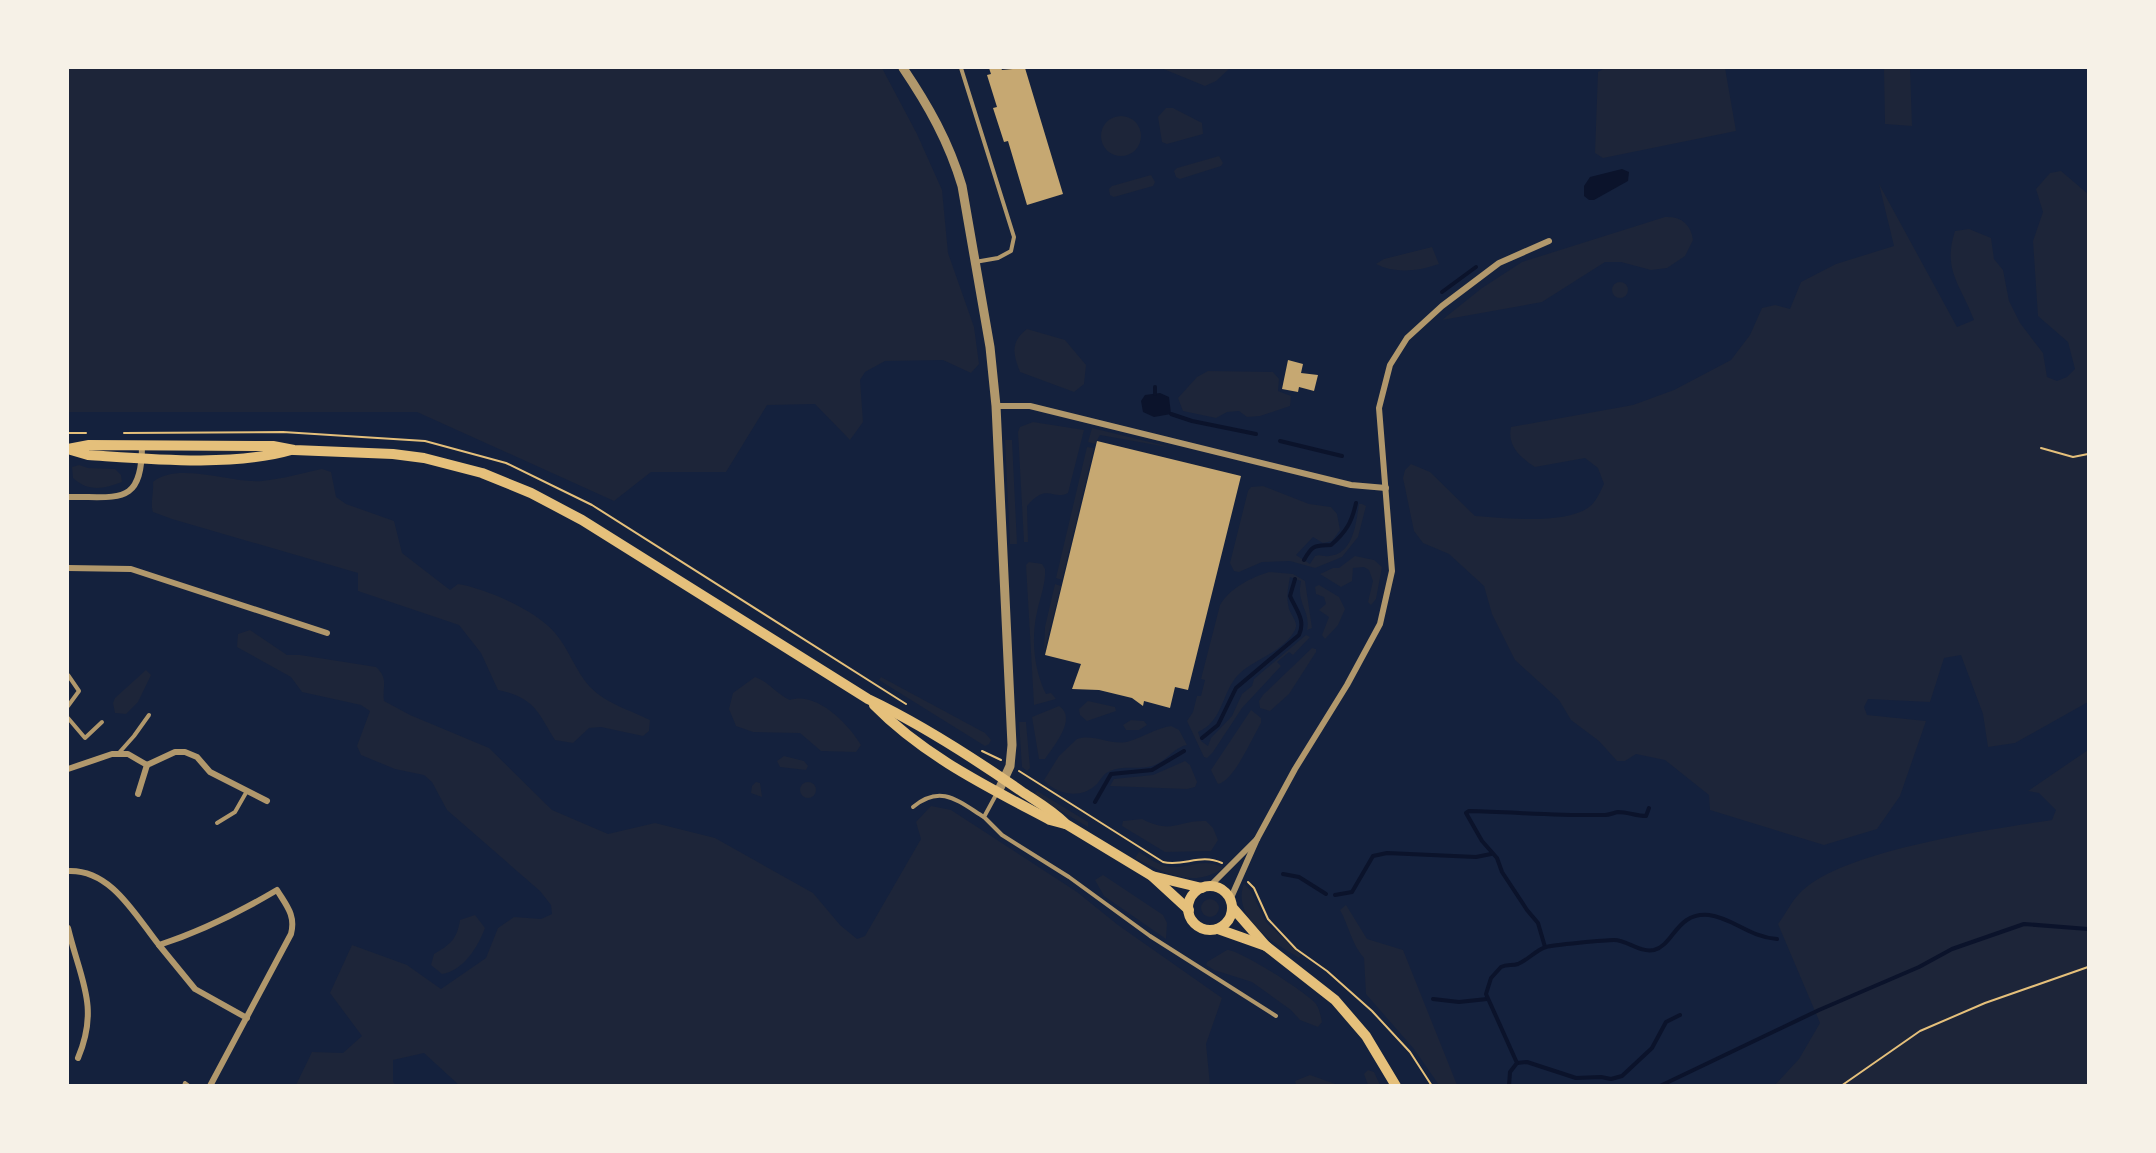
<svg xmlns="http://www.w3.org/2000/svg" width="2156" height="1153" viewBox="0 0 2156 1153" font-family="'Archivo Narrow',sans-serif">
<rect width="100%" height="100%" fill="#14213d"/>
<!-- green -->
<g fill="#1d2539">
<path d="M68,68H882L917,134L942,190L948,253L974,327L979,364L971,373L943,360L885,361L865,372L860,380L863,422L850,440L815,404L767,405L726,472H651L614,501L417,412H68Z"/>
<path d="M1161,68H1230L1216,81L1205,86Z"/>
<path d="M1605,68H1725L1736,131L1603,158L1595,153L1598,72Z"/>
<path d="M1884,68H1910L1912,126L1885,124Z"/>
<path d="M1166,108H1173L1202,123L1203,134L1167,144L1162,142L1158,117Z"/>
<circle cx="1121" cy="136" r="20"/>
<path d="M1219,156L1223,163L1221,166L1180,179L1176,177L1174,171L1177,168Z"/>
<path d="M2061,171L2088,194V702L2015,743L1988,747L1983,714L1961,655L1944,658L1930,702L1868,699L1864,707L1867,715L1926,721L1900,796L1877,829L1824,845L1710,810L1709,795L1665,760L1636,754L1625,761H1617L1599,741L1571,720L1559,700L1515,660L1492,614L1484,586L1449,554L1423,543L1414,531L1403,478L1405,470L1411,464L1430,472L1475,516C1504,518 1566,525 1589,507C1596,502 1600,492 1604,484L1598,468L1585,458L1535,467C1520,457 1507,446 1511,427L1633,405L1674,390L1731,360L1750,335L1762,308L1775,305L1790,309L1801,282L1836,264L1894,246L1879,184L1957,327L1974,320C1961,285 1942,270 1955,231L1969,229L1991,238L1994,259L2003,270L2009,301L2020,323L2043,353L2047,377L2057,381L2067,377L2075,369L2068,342L2038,316L2033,241L2043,212L2036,189L2050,173Z"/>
<path d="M1151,175L1155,182L1153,186L1114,197L1110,195L1109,189L1112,186Z"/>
<path d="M1665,217C1681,216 1691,224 1693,240L1685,256L1667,268L1651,270L1621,262H1605L1542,302L1442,320L1482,288L1522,262Z"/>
<path d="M1432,247L1439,264C1419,271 1395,274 1376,264L1384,259Z"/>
<circle cx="1620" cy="290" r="8"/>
<path d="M1027,329L1065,340L1086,365L1084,384L1074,392L1020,372C1013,354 1010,342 1027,329Z"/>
<path d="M1208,371L1273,372L1279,379L1278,391L1291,396L1290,406L1260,416L1247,417L1239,411L1227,412L1216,418L1183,411L1178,398L1197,377Z"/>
<path d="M1033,422L1084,430L1068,493C1053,501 1047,482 1027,506L1028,542H1024L1018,432L1020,427Z"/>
<path d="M1092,428L1166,446L1167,447L1100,435L1095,444L1088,442Z"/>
<path d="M1005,440H1012L1017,544H1010Z"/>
<path d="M1087,447L1094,448L1062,580L1056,578Z"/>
<path d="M221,449L272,451L160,454L199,453Z"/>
<path d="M79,465L88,468L115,469L121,475L122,482C104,489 88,492 73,478L72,467Z"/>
<path d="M322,469L331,472L336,497L346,504L394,521L402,553L450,590L458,584C487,589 536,610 555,633C569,649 576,672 590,687C607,704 630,710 650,720L649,731L643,736L601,727L589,728L573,743L555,740C538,712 534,697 498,690L481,653L459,625L358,591V573L172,519L153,512C150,504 154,492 153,482C178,461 232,484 262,481C282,479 303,473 322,469Z"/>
<path d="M1263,486L1309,504L1331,507L1337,514L1340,530L1332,541L1323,543L1313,537L1296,555L1310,564L1315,556C1321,554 1323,557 1329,556C1354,554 1356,522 1359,504H1362L1366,506L1358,537L1342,557L1315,568L1290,561L1262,562L1239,572L1234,571L1230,563L1248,491L1251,487Z"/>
<path d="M1355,556L1374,560L1382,567L1376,599L1371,605L1368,602L1373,581L1369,570L1364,567L1353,568L1352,581L1341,587L1320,574L1333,568H1339Z"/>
<path d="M1029,562L1042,564L1045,569C1046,583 1040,598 1037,612C1031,639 1034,670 1046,694L1051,693L1056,699L1034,705L1026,565Z"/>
<path d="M1269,572L1293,574L1305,581L1312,628L1307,630C1311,610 1296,605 1301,581L1290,577C1288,588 1286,597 1289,609C1291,615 1299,623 1295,630C1283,653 1253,659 1237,676C1221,695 1223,721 1198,732L1201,741L1208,746L1211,738L1232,716L1242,694L1252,686L1254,679L1306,635L1310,637L1293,655L1289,652L1277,662L1281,666L1242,708L1213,752L1207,758L1204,757L1187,721L1193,712L1197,696H1201L1205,680L1201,679L1220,605C1230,588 1250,578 1269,572Z"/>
<path d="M1055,584L1061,586L1044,652L1045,627Z"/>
<path d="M1319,585L1339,597L1345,609L1338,625L1325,639L1322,635L1329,617L1319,610L1326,604L1324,597L1316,594L1315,587Z"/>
<path d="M250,630L287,655H300L376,667C389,679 382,686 384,701L410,715L489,748L552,810L608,834L655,823L715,838L813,893L840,925L857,939L865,936L921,839L916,822L931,806L951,810L1077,892L1118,925L1222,998L1206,1044L1210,1085L460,1086L424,1053L393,1060V1082L396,1085H296L312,1052L343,1053L362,1036L330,993L352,945L407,965L441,989L486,958L498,928L514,917L541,919L552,914L551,905L540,891L447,810L432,782L424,775L395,769L361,755L357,746L370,711L361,705L302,692L291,677L237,647L238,634Z"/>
<path d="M1312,648L1316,649V652L1289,694L1270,711L1260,708L1259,701L1263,695Z"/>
<path d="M146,670L151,675L138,702L126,714L115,713L113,703L115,698Z"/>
<path d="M755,677C769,682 776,694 790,700C816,691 848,723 861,745L856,752L821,751L800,733L753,732L736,726L729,709L733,693Z"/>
<path d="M881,677L985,733L991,740L989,744L985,746L879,680Z"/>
<path d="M1088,701L1115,707L1116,711L1087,721L1080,715L1079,709Z"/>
<path d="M1059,706C1078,718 1053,747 1045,759H1039L1032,717Z"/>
<path d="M1251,710L1261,718V723C1252,738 1234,781 1218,784L1211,770Z"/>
<path d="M1131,720L1144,721L1147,725L1139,730H1126L1123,725Z"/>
<path d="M1019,722H1026L1030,768L1027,771L1022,767Z"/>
<path d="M1171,726L1179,730L1187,745C1174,747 1166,762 1152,766C1138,770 1123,765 1110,771C1103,774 1102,778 1097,784C1082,799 1058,796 1044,780L1059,756L1077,739C1095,733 1112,747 1130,741C1143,737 1157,728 1171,726Z"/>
<path d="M2088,750V1085L1774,1086L1799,1059L1820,1023L1778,924C1785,915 1791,902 1799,894C1837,851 1993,829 2052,820L2056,810L2039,793L2028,791Z"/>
<path d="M784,756L804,761L808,766L806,770L780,767L777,761Z"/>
<path d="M1185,761L1190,765L1197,782L1195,787L1187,789L1110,786L1114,779L1153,775Z"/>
<path d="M756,782L760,783L762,797L751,793L752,786Z"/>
<circle cx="808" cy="790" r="8"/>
<path d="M1037,791L1088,822V827L1034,795Z"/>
<path d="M1142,819C1173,835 1177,820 1206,821L1213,828L1218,840L1211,851L1165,852L1122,826L1123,821Z"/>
<path d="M1139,852C1149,858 1160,867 1173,867C1192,868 1204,857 1223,868C1194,889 1163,873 1135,858Z"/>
<path d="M1103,875L1163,915L1167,923L1166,939L1104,896L1095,880Z"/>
<path d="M1244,883L1251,891L1266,922L1301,955L1299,958C1274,943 1231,919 1244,883Z"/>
<circle cx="1210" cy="908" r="9"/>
<path d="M1346,905L1367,939L1403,950L1457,1085H1439L1414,1049L1366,994L1364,958C1352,945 1349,926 1340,910Z"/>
<path d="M475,915L485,928C478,947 463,971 442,974L431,965L434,954C451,944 457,939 460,920Z"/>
<path d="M1227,950C1239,949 1307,993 1316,1004C1319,1008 1321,1017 1322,1022L1318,1027L1300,1020L1291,1010L1252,982L1214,970L1206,965L1207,962Z"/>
<path d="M1368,1070L1374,1072L1380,1085H1368L1364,1074Z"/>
<path d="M1310,1075L1338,1085H1296L1295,1081Z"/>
</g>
<!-- water -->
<g fill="#0b132b">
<path d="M1622,169L1629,172L1628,181L1594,200H1589L1584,196V186L1590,177Z"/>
<path d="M1160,393L1169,397L1171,414L1154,417L1143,412L1141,401L1145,395Z"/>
</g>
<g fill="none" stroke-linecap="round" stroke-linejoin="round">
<!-- stream -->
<g stroke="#0b132b" stroke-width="4">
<path d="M1442,292L1476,267"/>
<path d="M1155,394V387"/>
<path d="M1171,414L1192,421L1256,434"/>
<path d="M1280,441L1342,456"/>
<path d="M1304,560C1313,544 1315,546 1331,545C1346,532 1352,522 1356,503"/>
<path d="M1202,738L1218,725L1236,688L1299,635C1306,620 1296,610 1290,596L1295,579"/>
<path d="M1095,802L1111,774L1152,770L1184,751"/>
<path d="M1283,874L1299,877L1326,894"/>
<path d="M1335,895L1352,892L1373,856L1387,853L1476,857L1491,854"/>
<path d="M1545,947L1538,923L1527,910L1502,872L1497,858L1482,841L1466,813L1469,811C1514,812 1560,816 1605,815C1609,815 1613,813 1618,812C1628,812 1636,816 1646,816L1649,808"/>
<path d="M1433,999L1459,1002L1487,999"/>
<path d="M1517,1063L1527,1062L1576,1078L1601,1077L1611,1079L1622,1076L1652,1048L1666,1022L1680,1015"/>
<path d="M1509,1086L1510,1072L1517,1063L1486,994L1491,978L1501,967C1507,964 1512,966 1518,964C1528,960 1536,950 1546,947C1552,945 1606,940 1614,940C1627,940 1640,953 1654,950C1674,945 1676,912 1709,915C1733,918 1749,937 1777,939"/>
<path d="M1660,1086L1819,1010L1919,967L1952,949L2024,924L2088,929"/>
</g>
</g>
<!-- building -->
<g fill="#c6a872">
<path d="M989,68H1001L1002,70L1025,68L1063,194L1027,205L1008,141L1004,142L993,108L997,107L987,75L991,74Z"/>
<path d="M1288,360L1303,364L1301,373L1318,375L1314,391L1299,387L1298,392L1282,389Z"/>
<path d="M1097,441L1241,476L1188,690L1175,687L1170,708L1144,701L1143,706L1132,698L1099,690L1072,689L1081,664L1045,655Z"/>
</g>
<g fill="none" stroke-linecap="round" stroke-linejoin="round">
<!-- path -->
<g stroke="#e5c07b" stroke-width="2">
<path d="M68,433H86"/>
<path d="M124,433L283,432L425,441L506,463L592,505L906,704"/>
<path d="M2041,448L2073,457L2088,454"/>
<path d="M982,751L1001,760"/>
<path d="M1019,771L1163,862C1184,867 1200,853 1222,863"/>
<path d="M1248,882L1254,888L1268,919L1296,949L1327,971L1372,1011L1410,1052L1432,1086"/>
<path d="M1841,1086L1920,1031L1985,1003L2088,967"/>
</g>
<!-- service -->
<g stroke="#b1986c" stroke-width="4">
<path d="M961,68L1014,237L1011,251L998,258L975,262"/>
<path d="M68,675L79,691L68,706"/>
<path d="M68,718L85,738L102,722"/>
<path d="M118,754L134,736L149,715"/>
<path d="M997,793L984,817L1002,835L1069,877L1150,936L1276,1016"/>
<path d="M913,807C941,784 958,801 984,817"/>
<path d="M217,823L235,812L247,791"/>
<path d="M184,1086L185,1083L189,1086"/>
</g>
<!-- minor -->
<g stroke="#b1986c" stroke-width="6">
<path d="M996,406H1030L1351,485L1386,488"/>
<path d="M68,497C118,496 142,507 142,445"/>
<path d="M68,568L131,569L327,633"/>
<path d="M68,769L112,754H128L147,765L175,752H185L197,757L210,772L267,801"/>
<path d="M138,794L147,765"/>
<path d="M68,871C111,869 135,915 159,945"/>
<path d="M1209,887L1257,839"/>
<path d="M1230,900L1257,839L1295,769L1347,685L1380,624L1392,571L1379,408L1390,365L1407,338L1442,306L1499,263L1549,241"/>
<path d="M68,928C80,979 100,1006 78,1058"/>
<path d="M210,1086L291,934C296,915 286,905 277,890C238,913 202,931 159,945L195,989L247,1018"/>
</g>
<!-- tertiary -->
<path stroke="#b1986c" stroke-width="9" d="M903,68C928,105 949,142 962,186L990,347L996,406L1012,745L1010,766L998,792"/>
<!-- secondary -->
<g stroke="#e5c07b" stroke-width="10">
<path d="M68,449L89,445L273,446L294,450L393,454L424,458L482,473L531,493L582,520L868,699C921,724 972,757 1021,791C1036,801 1052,810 1066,824L1152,876L1189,910"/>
<path d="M71,450L88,455C149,459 233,467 291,450"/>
<path d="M874,705C924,756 988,787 1050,820L1065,824"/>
<path d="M1152,876L1202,888"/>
<circle cx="1210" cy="908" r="22"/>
<path d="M1232,907L1266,946L1335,1000L1366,1036L1396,1086"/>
<path d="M1218,929L1266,946"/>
</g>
</g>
<!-- border -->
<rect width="2156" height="1153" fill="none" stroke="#f6f1e7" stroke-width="138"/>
</svg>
